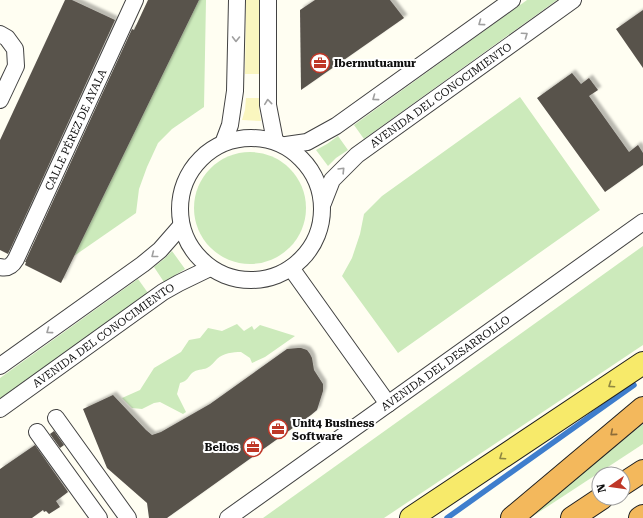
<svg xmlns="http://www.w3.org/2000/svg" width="643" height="518" viewBox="0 0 643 518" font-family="'Roboto Serif',serif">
<defs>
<filter id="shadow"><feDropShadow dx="3.5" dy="-3.5" stdDeviation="1" flood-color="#0004"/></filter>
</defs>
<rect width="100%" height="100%" fill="#fffef2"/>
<!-- green -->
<g fill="#cceabb">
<path d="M199,0H206L204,107L172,129L158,143L147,167L139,189L136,213L74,256Z"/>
<path d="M527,0H557L364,139L354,125Z"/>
<path d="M520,97L600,210L398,353L342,276L352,258L360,234L364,214L382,196Z"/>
<path d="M338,136L348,150L336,158L328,166L316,150L327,144Z"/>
<circle cx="250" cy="208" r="56"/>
<path d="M643,246V345L384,518H263Z"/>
<path d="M172,251L185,269L164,282L154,267L164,259Z"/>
<path d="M138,279L148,293L0,399V378Z"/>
<path d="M237,324L244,331L252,326L254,330L260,325L295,336L265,357L252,363L250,358L241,352C233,352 223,353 217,359C214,362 211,366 207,368C202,370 197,369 192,373C187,378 189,380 180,383L177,394L186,412L183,414L160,402L154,403L142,409L132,408L122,398L140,390L154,368L181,352L189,340L200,338L208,328L222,331Z"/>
<path d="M643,424V444L530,518H528Z"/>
</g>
<!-- sand -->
<g fill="#faf6bf">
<path d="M246,0H260V74H245Z"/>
<path d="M246,98H259V109L261,121L242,120L245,110Z"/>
</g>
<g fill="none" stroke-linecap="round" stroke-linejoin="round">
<!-- stream -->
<path stroke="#3e7ecd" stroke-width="5.5" d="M447,518L634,385"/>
</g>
<!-- building -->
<g fill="#58524c" filter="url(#shadow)">
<path d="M65,0H72L115,20L8,254L0,250V140Z"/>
<path d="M148,0H199L61,283L25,265L26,262H25L132,29L134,30Z"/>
<path d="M315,0H390L404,18L301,90L300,10Z"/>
<path d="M643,10V68L616,29Z"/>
<path d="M572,73L581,84L589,78L598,90L589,96L629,152L638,145L643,153V165L605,192L537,98Z"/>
<path d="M298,348H301L307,350L310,354L312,358L314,370L323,384V391L317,410L311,415L167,518H149L147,503L107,468L83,409L113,395L146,430L152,435L161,432L210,404L287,349Z"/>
<path d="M54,431L64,445L60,448L50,434Z"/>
<path d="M35,445L68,492L56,501L60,507L49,514L46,511L44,512L43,510L32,518H0V469Z"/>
</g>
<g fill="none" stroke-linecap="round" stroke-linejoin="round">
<!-- street casing -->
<g stroke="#424242" stroke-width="18">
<g id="street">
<path d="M268,0V105L275,141"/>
<path d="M0,34L7,38L15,49L16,66L0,100"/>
<circle cx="251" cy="209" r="71"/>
<path d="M224,141L230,125L235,91L237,0"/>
<path d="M286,145L307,142L336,126L512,0"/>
<path id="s1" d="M323,203L332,180L357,155L573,0"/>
<path id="s2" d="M0,267C8,269 12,266 16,259L135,0"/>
<path d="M291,268L388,404"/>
<path d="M0,366L143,264L160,250L181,226"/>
<path id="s3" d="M0,409L163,292L179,283L210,268"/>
<path d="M56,418L128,518"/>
<path d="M37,432L99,518"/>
<path id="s4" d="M228,518L643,222"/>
</g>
</g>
<!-- primary casing -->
<g stroke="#202020" stroke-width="24">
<path id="primary" d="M411,518L643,363"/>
</g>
<!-- highway casing -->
<g stroke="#202020" stroke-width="24">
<g id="highway">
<path d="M623,484L643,471"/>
<path d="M512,518L643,408"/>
<path d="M572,518L602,498"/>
<path d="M640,518L643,516"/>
</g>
</g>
<!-- street -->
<use href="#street" stroke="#fff" stroke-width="16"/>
<!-- primary -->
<use href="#primary" stroke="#f7ea6a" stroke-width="22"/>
<!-- highway -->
<use href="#highway" stroke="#f3b85c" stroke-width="22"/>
</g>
<!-- one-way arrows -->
<defs><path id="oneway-chevron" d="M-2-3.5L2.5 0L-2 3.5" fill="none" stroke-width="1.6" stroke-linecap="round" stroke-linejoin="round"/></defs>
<g stroke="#9f9f9f">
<use href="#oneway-chevron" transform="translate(481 23) rotate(144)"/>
<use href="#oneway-chevron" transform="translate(525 35) rotate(-35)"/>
<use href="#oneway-chevron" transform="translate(236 39) rotate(91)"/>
<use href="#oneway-chevron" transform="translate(375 98) rotate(144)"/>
<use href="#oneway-chevron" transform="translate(268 102) rotate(-96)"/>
<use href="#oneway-chevron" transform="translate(342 170) rotate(-46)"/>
<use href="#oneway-chevron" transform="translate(154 255) rotate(142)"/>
<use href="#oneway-chevron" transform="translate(49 331) rotate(144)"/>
</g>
<g stroke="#8f8741">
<use href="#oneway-chevron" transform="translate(611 385) rotate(146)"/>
<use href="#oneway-chevron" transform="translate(502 457) rotate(146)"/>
</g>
<use stroke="#8c6c39" href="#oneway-chevron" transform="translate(613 433) rotate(140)"/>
<!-- icons -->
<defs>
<g id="office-ring" transform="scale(1)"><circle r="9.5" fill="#fff" stroke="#bf3727" stroke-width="1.5"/><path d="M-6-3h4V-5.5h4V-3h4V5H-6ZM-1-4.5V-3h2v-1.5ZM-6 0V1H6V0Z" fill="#bf3727"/></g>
</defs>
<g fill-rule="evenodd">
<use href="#office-ring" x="320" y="63"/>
<use href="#office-ring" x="278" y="429"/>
<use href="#office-ring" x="253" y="447"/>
</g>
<g text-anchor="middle" stroke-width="4" stroke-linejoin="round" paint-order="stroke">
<!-- poi labels -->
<g font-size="11" font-weight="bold" fill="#0f0f0f" stroke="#fff" text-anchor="start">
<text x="334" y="67">Ibermutuamur</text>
<text x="292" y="427">Unit4 Business<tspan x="292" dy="13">Software</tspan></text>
<text x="239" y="451" text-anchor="end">Belios</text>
</g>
<!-- street labels -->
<g font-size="11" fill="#0f0f0f" stroke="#fff">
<text dy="4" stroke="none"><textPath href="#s1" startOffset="163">AVENIDA DEL CONOCIMIENTO</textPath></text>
<text dy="4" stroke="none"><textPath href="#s2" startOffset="162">CALLE PÉREZ DE AYALA</textPath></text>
<text dy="4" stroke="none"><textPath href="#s3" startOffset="127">AVENIDA DEL CONOCIMIENTO</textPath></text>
<text dy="4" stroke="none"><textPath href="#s4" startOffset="267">AVENIDA DEL DESARROLLO</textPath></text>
</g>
</g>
<!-- north arrow -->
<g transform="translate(611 486) rotate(257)"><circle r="19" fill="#ffffff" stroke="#9f9f9f"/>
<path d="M0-3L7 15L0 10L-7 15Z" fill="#bf3727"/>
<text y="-6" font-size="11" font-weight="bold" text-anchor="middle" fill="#0f0f0f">N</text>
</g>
</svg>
